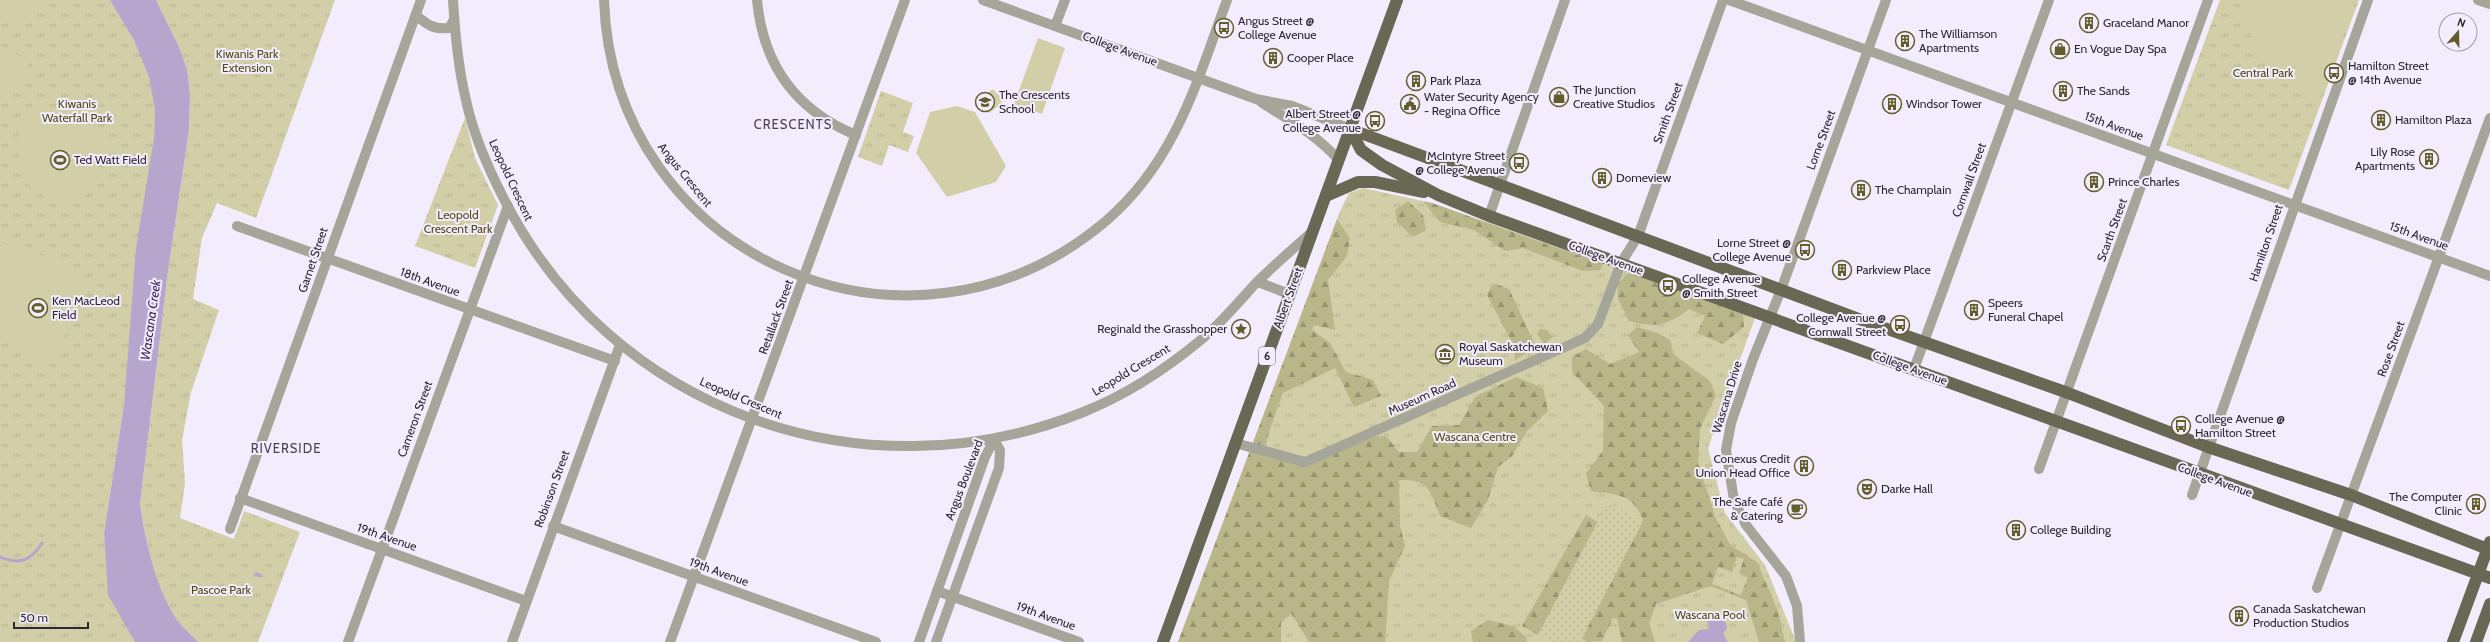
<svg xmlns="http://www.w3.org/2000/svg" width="2490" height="642" viewBox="0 0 2490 642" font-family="Cabin,sans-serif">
<defs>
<pattern id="grass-tufts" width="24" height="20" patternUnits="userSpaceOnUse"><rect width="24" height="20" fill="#d2cfa8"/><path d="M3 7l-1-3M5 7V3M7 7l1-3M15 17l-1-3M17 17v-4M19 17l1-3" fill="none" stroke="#b4b291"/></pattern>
<pattern id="forest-firs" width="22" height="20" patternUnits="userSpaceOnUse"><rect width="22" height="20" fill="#b9b689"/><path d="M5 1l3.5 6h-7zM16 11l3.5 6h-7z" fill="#979471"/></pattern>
<pattern id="garden-dots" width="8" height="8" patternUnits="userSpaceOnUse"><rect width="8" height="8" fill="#d2cfa8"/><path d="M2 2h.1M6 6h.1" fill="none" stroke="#b4b291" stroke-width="1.8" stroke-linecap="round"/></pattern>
</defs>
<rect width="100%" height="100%" fill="#f3ecfc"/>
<!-- grass -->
<g fill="url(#grass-tufts)">
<path d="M0,0H110C132,23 154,78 155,110C156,119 154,129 154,138L124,405L104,533L109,595L135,642H0Z"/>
<path d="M156,0H335L256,218L217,203L202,238L193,299L219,310L191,392L182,440L185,483L180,518L234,539L244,511L300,532L258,642H198C192,635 183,628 177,620C155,585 146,544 140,504L168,271L189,130L190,94L187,69L179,47Z"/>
<path d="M2220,0H2359L2289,190L2166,145Z"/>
<path d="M993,89L1002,99L1001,104L989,113L985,111L978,100Z"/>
<path d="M881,91L913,103L903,132L914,136L908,152L889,145L882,166L858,157Z"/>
<path d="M465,118L475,158L498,205L475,268L415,246Z"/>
<path d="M1363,188L1432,203L1755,318L1708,448L1725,513L1765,565L1796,642H1178L1341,209L1349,193Z"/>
</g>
<!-- forest -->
<g fill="url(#forest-firs)" fill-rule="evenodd">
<path d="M1408,201L1423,215L1426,230L1413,237L1397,222L1395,210Z"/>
<path d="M1423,201L1432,203L1603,264L1600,270L1583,271L1523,248L1505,251L1474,230L1440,222Z"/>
<path d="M1337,219L1350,238L1347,256L1328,280L1335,330L1314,325L1312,330L1330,343L1346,372L1373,380L1381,396L1354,407L1335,368L1283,393L1270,429L1263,456L1305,466L1368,436L1387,437L1399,452H1417L1432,426L1459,425L1475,397L1516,377L1543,388L1548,411L1527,431L1512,456L1498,467L1488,500L1471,528L1440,516C1430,490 1429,479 1399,480L1400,525L1405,546L1389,581L1385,642H1309L1291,613L1281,623V642H1178Z"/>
<path d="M1629,273L1743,314L1744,327L1723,344L1697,333L1705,316L1689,309C1667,326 1656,328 1629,321L1618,299V283Z"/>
<path d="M1496,284L1509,289L1536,347L1515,360L1514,346L1487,295L1491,287Z"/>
<path d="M1637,327L1658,333L1670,340L1674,355L1709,380L1716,395L1700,429L1698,463L1715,516L1730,545L1757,562L1778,611L1785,642H1759L1746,600L1711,586L1656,604L1649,623L1655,642H1622L1617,619L1613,618L1602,641L1587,642L1582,638L1643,521C1635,494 1615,494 1591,491L1586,473L1603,451L1604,406L1572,372V357L1586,349L1610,364L1639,352L1628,335ZM1737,557L1744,559L1739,573L1748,577L1741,595L1712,584L1718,567L1732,572Z"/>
<path d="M1540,329L1547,330L1553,337L1544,344L1537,334Z"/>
<path d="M1586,515L1598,522L1538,635L1522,626Z"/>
<path d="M1488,620L1513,626L1526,637L1527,642H1473L1471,631Z"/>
</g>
<!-- garden -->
<path fill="url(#garden-dots)" d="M1608,502L1643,521L1580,642H1551L1538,635Z"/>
<!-- pitch -->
<g fill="#d2cfa8">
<path d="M0,0H40L34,16L26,21L0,11Z"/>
<path d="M2239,0H2356L2320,97L2282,79L2255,46Z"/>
<path d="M1038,38L1065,48L1042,114L1014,104Z"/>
<path d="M0,46L24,58L28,67L9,100L0,101Z"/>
<path d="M957,106L975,112L1006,166L996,182L947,197L916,153L930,112Z"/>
<path d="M31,112L99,128L108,140L85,195L48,200L23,180L17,140Z"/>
<path d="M0,243L69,263L84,274V291L53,362L29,353L0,324Z"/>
</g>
<!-- water -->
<g fill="#b6a5cd">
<path d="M110,0H156L179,47L187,69L190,94L189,130L168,271L140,504C146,544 155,585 177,620C183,628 192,635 198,642H135L108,595L104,533L124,405L136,248L154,138L155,110L149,77L134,40Z"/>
<path d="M1711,614C1718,613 1727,620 1727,628L1723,634L1728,642H1688L1699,630L1709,629L1707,620Z"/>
</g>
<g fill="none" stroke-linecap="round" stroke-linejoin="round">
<!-- stream -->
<g stroke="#b6a5cd" stroke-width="3">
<path d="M0,557C19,565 31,561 42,543"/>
<path d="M256,574L261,576"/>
</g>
<!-- minor -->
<g stroke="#a6a59a" stroke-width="10">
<path d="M453,0C455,33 458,68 466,100C473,134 488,168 504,199C611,411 862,500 1081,413C1124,396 1166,369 1202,339C1221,323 1238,303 1255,284C1273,266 1293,249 1312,232"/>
<path d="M604,0C613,258 910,387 1106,221C1175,162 1197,82 1227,0"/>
<path d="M757,0C763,64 795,110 856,135"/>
<path d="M983,0L1256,99L1292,106L1350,129"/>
<path d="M1729,0L2490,276"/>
<path d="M2478,0L2490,4"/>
<path d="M416,15C426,24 434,30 449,28L454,20"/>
<path d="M1055,26L1065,0"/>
<path d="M1261,102C1292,122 1314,133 1339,160"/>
<path d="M1489,216L1565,0"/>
<path d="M237,226L615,361"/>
<path d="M1258,282L1289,294"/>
<path d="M1914,369L2049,0"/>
<path d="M1235,443L1305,462L1585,338L1598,324L1621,263L1638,236L1723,0"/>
<path d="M2039,469L2208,0"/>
<path d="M2192,495L2368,0"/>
<path d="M240,498L526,601"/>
<path d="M553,526L876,642"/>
<path d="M230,529L421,0"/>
<path d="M2317,588L2490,118"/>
<path d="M937,591L1079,642"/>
<path d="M348,642L508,206"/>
<path d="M512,642L620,345"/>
<path d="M670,642L905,0"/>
<path d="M919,642L985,457L994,440"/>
<path d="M936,642L999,468L1000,450L994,440"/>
<path d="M1800,642L1797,606L1786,576L1746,525L1734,500L1726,450L1731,423L1753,359L1781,290L1886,0"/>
</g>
<!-- major -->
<g stroke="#696854" stroke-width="12">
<path d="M1350,129L1361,150L1382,165L1438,195L1489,216L2490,578"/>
<path d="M1350,129L1859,319L2068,393L2208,447L2351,495L2490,550"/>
<path d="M1326,196L1358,182H1375L1424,192"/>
<path d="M1163,642L1397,0"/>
<path d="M2453,642L2490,542"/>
<path d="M2476,642L2490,604"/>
</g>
</g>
<!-- icons -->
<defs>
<g id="building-ring" transform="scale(1)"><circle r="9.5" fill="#f3ecfc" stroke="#625d2a" stroke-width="1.5"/><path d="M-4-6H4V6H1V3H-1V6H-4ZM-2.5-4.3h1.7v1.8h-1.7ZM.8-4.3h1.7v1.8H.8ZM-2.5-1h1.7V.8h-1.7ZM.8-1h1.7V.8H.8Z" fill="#625d2a"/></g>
<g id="bus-ring" transform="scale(1)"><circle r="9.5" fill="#f3ecfc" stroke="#625d2a" stroke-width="1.5"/><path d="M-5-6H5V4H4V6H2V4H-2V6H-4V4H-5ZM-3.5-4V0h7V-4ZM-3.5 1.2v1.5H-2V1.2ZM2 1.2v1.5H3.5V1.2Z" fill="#625d2a"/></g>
<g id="shop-ring" transform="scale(1)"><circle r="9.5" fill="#f3ecfc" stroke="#625d2a" stroke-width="1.5"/><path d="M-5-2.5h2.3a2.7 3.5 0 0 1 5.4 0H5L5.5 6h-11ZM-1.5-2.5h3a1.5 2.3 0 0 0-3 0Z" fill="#625d2a"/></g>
<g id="school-ring" transform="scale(1)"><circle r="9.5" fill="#f3ecfc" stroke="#625d2a" stroke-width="1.5"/><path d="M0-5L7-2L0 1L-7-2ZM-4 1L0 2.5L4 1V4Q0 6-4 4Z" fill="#625d2a"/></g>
<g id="civic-ring" transform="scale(1)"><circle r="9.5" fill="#f3ecfc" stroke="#625d2a" stroke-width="1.5"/><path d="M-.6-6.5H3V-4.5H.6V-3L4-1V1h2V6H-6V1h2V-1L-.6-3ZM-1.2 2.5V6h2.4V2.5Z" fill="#625d2a"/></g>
<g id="stadium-ring" transform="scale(1)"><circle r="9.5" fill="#f3ecfc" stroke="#625d2a" stroke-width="1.5"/><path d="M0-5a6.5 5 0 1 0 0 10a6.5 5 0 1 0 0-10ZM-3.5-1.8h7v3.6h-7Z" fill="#625d2a"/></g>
<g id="sight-ring" transform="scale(1)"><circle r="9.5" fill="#f3ecfc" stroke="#625d2a" stroke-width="1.5"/><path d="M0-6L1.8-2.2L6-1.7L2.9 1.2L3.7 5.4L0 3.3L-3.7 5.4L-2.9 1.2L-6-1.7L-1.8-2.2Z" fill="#625d2a"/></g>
<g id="museum-ring" transform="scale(1)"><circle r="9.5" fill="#f3ecfc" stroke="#625d2a" stroke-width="1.5"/><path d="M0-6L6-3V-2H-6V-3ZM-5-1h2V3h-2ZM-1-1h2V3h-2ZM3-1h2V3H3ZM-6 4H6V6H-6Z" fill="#625d2a"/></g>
<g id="theatre-ring" transform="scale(1)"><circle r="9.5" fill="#f3ecfc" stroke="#625d2a" stroke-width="1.5"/><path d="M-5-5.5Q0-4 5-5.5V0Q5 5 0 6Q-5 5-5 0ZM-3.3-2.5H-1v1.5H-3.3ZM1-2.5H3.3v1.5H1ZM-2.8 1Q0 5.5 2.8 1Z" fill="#625d2a"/></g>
<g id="cafe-ring" transform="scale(1)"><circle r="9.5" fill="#f3ecfc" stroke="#625d2a" stroke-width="1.5"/><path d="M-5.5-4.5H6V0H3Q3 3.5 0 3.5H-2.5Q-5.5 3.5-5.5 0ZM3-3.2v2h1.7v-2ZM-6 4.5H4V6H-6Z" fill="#625d2a"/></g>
</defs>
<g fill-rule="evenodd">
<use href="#building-ring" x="2089" y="23"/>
<use href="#bus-ring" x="1224" y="28"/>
<use href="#building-ring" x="1905" y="41"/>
<use href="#shop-ring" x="2060" y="49"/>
<use href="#building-ring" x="1273" y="58"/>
<use href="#bus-ring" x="2334" y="73"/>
<use href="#building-ring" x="1416" y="81"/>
<use href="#building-ring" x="2063" y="91"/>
<use href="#shop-ring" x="1559" y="97"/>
<use href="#school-ring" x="985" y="102"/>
<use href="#civic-ring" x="1410" y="104"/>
<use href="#building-ring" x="1892" y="104"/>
<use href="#building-ring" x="2381" y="120"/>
<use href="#bus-ring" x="1375" y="121"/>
<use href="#building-ring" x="2429" y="159"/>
<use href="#stadium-ring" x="60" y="160"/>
<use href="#bus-ring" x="1519" y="163"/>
<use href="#building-ring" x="1602" y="178"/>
<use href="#building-ring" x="2094" y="182"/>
<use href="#building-ring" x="1861" y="190"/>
<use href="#bus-ring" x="1805" y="250"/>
<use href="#building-ring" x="1842" y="270"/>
<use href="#bus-ring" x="1668" y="286"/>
<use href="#stadium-ring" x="38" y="308"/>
<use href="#building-ring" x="1974" y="310"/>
<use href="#bus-ring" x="1900" y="325"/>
<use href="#sight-ring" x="1241" y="329"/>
<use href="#museum-ring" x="1445" y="354"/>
<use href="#bus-ring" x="2181" y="426"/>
<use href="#building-ring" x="1804" y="466"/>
<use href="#theatre-ring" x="1867" y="489"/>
<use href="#building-ring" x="2476" y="504"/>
<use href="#cafe-ring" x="1797" y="509"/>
<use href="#building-ring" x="2016" y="530"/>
<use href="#building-ring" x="2239" y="616"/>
</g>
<g text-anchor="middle" stroke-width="4" stroke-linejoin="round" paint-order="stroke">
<!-- shield labels -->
<rect fill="#f3ecfc" stroke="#68636f" stroke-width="1" x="1259" y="347" width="16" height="18" rx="3"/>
<g font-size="11" font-weight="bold" fill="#2c2832">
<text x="1267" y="360">6</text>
</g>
<!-- poi labels -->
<g font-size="12" fill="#2c2832" stroke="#f3ecfc" text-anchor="start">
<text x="1238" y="25">Angus Street @<tspan x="1238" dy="14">College Avenue</tspan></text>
<text x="2103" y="27">Graceland Manor</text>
<text x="1919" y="38">The Williamson<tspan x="1919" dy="14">Apartments</tspan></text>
<text x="2074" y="53">En Vogue Day Spa</text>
<text x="1287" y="62">Cooper Place</text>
<text x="2348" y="70">Hamilton Street<tspan x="2348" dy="14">@ 14th Avenue</tspan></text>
<text x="1430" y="85">Park Plaza</text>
<text x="1573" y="94">The Junction<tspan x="1573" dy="14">Creative Studios</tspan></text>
<text x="2077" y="95">The Sands</text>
<text x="999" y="99">The Crescents<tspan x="999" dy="14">School</tspan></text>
<text x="1424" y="101">Water Security Agency<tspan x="1424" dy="14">- Regina Office</tspan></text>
<text x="1906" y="108">Windsor Tower</text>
<text x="1361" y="118" text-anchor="end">Albert Street @<tspan x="1361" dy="14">College Avenue</tspan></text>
<text x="2395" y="124">Hamilton Plaza</text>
<text x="2415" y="156" text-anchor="end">Lily Rose<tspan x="2415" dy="14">Apartments</tspan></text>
<text x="1505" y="160" text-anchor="end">McIntyre Street<tspan x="1505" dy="14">@ College Avenue</tspan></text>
<text x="74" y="164">Ted Watt Field</text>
<text x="1616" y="182">Domeview</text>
<text x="2108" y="186">Prince Charles</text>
<text x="1875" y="194">The Champlain</text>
<text x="1791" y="247" text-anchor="end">Lorne Street @<tspan x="1791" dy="14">College Avenue</tspan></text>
<text x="1856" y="274">Parkview Place</text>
<text x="1682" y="283">College Avenue<tspan x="1682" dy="14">@ Smith Street</tspan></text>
<text x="52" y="305">Ken MacLeod<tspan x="52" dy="14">Field</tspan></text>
<text x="1988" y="307">Speers<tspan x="1988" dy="14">Funeral Chapel</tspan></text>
<text x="1886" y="322" text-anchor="end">College Avenue @<tspan x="1886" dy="14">Cornwall Street</tspan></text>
<text x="1227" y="333" text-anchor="end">Reginald the Grasshopper</text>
<text x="1459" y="351">Royal Saskatchewan<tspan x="1459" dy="14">Museum</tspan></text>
<text x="2195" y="423">College Avenue @<tspan x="2195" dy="14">Hamilton Street</tspan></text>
<text x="1790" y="463" text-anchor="end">Conexus Credit<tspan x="1790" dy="14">Union Head Office</tspan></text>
<text x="1881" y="493">Darke Hall</text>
<text x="2462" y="501" text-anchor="end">The Computer<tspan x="2462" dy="14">Clinic</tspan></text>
<text x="1783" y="506" text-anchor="end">The Safe Café<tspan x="1783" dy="14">&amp; Catering</tspan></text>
<text x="2030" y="534">College Building</text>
<text x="2253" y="613">Canada Saskatchewan<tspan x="2253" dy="14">Production Studios</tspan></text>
</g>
<!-- street labels -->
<g font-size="12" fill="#2c2832" stroke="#f3ecfc">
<text transform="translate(1120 49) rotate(20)" y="4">College Avenue</text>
<text transform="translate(1668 113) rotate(-70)" y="4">Smith Street</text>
<text transform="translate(2114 126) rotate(20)" y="4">15th Avenue</text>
<text transform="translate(1821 140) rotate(-70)" y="4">Lorne Street</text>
<text transform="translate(685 175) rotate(51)" y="4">Angus Crescent</text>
<text transform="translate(511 180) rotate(65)" y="4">Leopold Crescent</text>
<text transform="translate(1969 180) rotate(-70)" y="4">Cornwall Street</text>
<text transform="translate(2112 230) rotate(-70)" y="4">Scarth Street</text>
<text transform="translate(2419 236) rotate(20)" y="4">15th Avenue</text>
<text transform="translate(2266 243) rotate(-71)" y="4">Hamilton Street</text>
<text transform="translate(1606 258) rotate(20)" y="4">College Avenue</text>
<text transform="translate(313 260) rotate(-71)" y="4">Garnet Street</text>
<text transform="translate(430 282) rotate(20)" y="4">18th Avenue</text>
<text transform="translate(1288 298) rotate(-70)" y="4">Albert Street</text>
<text transform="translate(776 317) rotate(-70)" y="4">Retallack Street</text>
<text transform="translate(2391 349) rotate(-70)" y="4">Rose Street</text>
<text transform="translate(1910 368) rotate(20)" y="4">College Avenue</text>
<text transform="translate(1131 370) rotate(-31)" y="4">Leopold Crescent</text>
<text transform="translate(1422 397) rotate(-24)" y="4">Museum Road</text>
<text transform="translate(1727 397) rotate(-73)" y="4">Wascana Drive</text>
<text transform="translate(741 398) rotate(23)" y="4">Leopold Crescent</text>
<text transform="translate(415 419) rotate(-70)" y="4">Cameron Street</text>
<text transform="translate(964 480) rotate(-69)" y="4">Angus Boulevard</text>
<text transform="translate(2215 480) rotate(20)" y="4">College Avenue</text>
<text transform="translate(552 489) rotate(-70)" y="4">Robinson Street</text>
<text transform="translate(387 537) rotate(19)" y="4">19th Avenue</text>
<text transform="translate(719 572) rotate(20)" y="4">19th Avenue</text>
<text transform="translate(1046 616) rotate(20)" y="4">19th Avenue</text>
</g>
<!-- park labels -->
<g font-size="12" fill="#4f4a15" stroke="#f3ecfc">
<text x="247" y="58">Kiwanis Park<tspan x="247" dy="14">Extension</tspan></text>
<text x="2263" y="77">Central Park</text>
<text x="77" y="108">Kiwanis<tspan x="77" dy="14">Waterfall Park</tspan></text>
<text x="458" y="219">Leopold<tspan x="458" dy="14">Crescent Park</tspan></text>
<text x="1475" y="441">Wascana Centre</text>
<text x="221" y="594">Pascoe Park</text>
<text x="1710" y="619">Wascana Pool</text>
</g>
<!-- neighbourhood labels -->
<g font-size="13" letter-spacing="1" fill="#4b4156" stroke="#f3ecfc">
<text x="793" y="129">CRESCENTS</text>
<text x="286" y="453">RIVERSIDE</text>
</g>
<!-- water labels -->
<g font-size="13" font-style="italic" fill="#3f2558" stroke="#f3ecfc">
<text transform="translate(150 320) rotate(-82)" y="5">Wascana Creek</text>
</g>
</g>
<!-- north arrow -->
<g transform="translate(2458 32) rotate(20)"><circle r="19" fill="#f3ecfc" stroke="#a39eab"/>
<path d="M0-3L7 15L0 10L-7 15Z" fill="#625d2a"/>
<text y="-6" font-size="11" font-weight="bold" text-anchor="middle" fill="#2c2832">N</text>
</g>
<!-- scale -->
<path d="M14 622v6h74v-6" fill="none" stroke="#2c2832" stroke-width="2"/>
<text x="20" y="622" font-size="12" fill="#2c2832" stroke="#f3ecfc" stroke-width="3" paint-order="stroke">50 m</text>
</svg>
